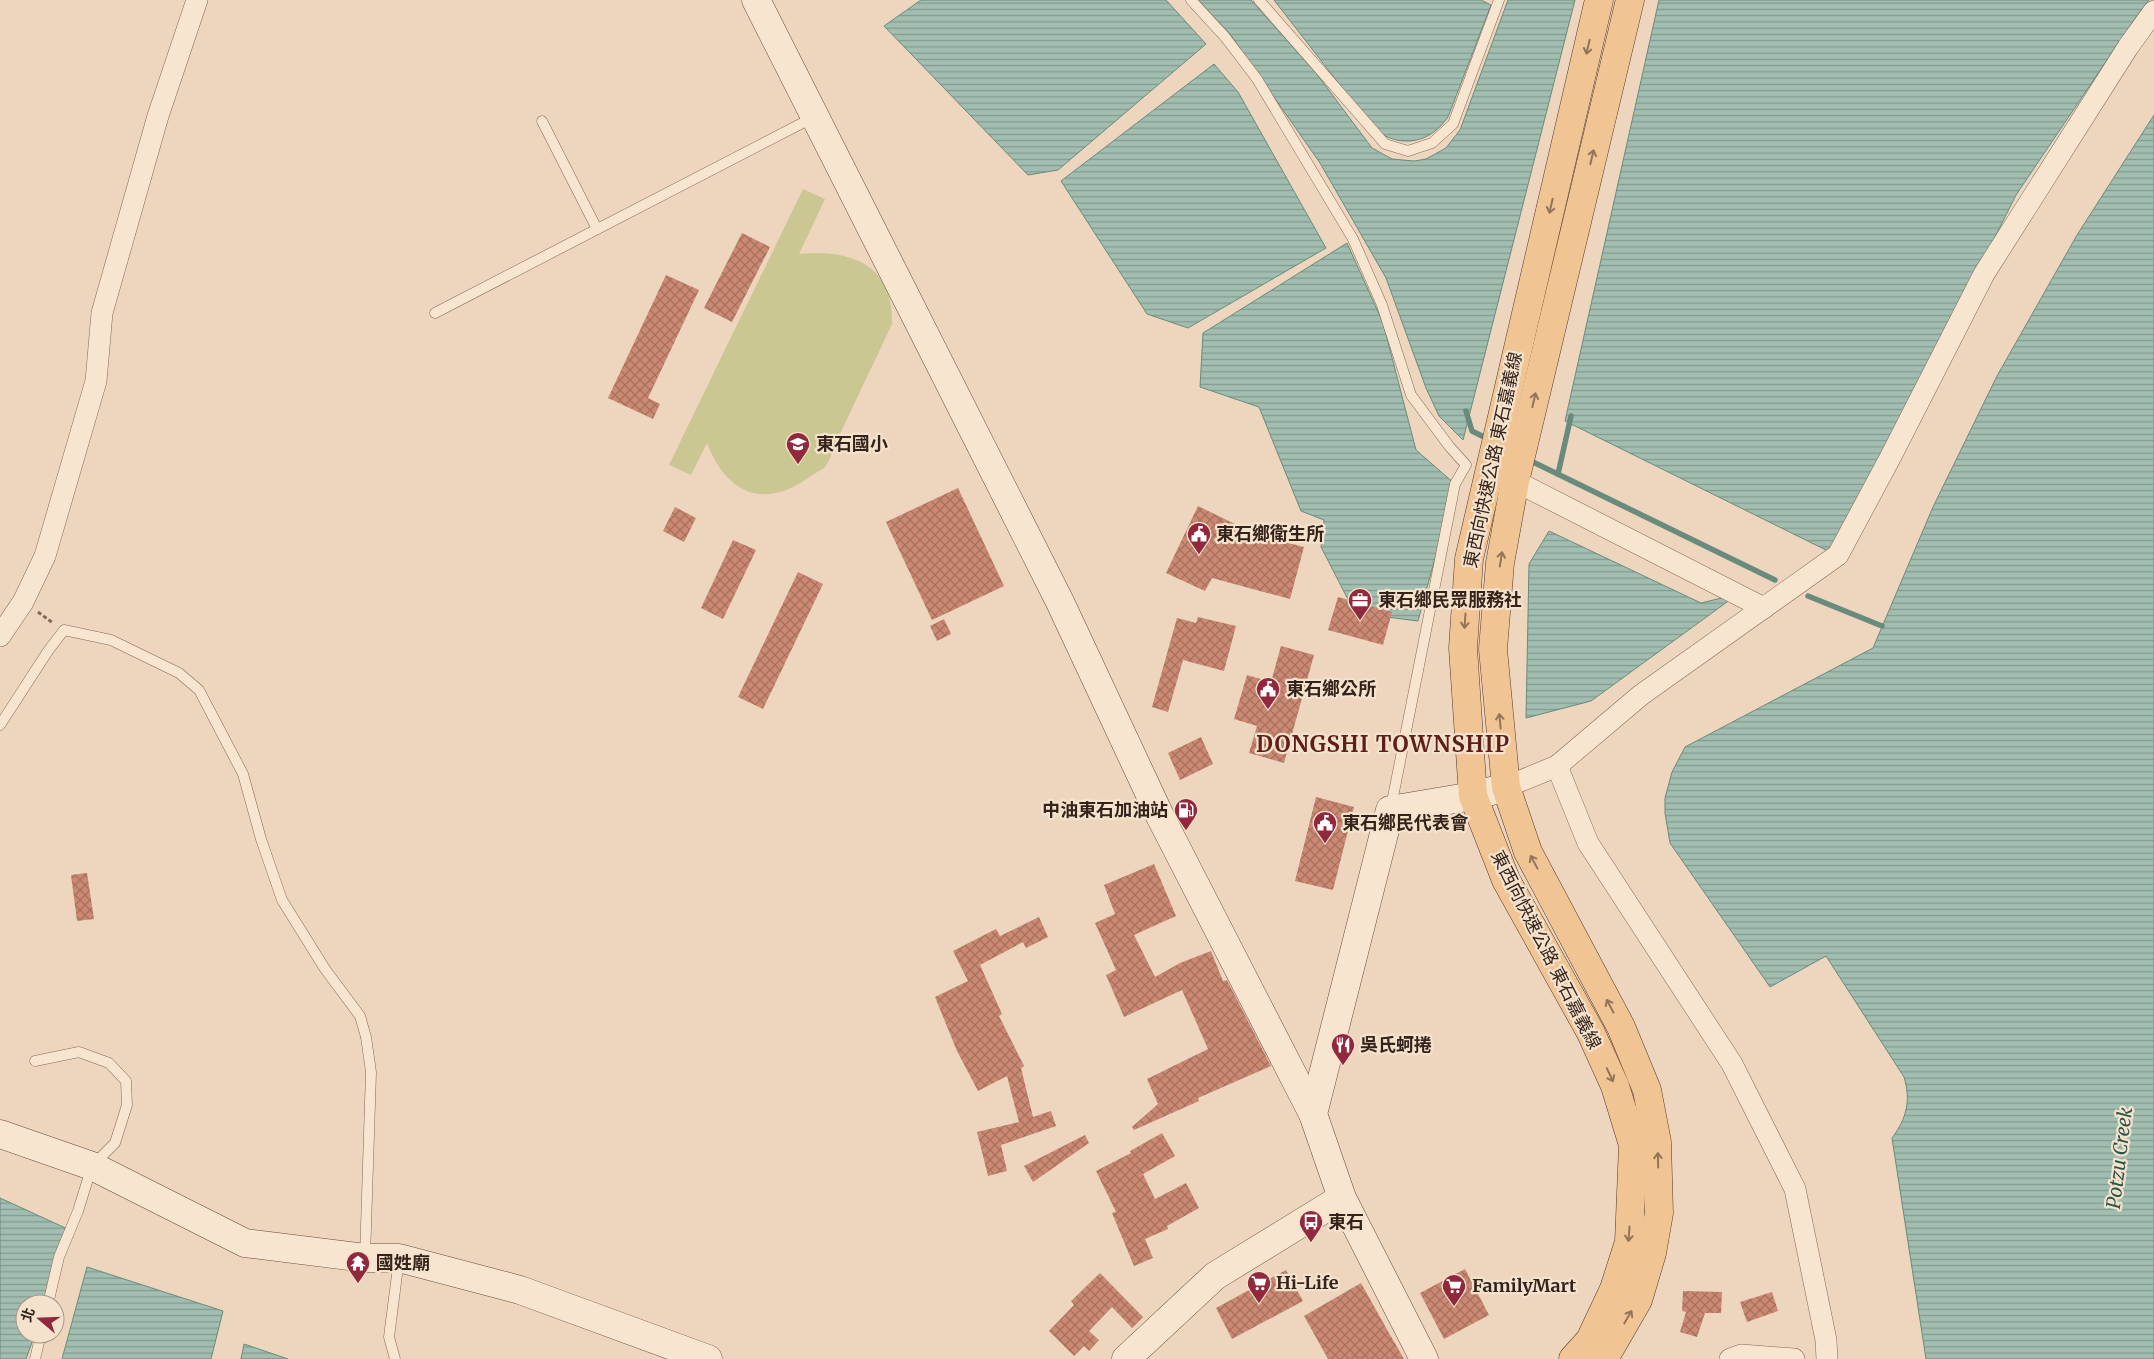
<svg xmlns="http://www.w3.org/2000/svg" width="2154" height="1359" viewBox="0 0 2154 1359" font-family="Merriweather,'Noto Sans TC',serif">
<defs>
<pattern id="water-rules" width="6" height="5" patternUnits="userSpaceOnUse" patternTransform="scale(1.25)"><rect width="6" height="5" fill="#a1beb0"/><path d="M0 2.5h6" fill="none" stroke="#849a8e"/></pattern>
<pattern id="building-cross-hatch" width="8" height="8" patternUnits="userSpaceOnUse" patternTransform="scale(1.25)"><rect width="8" height="8" fill="#cb8973"/><path d="M0 0l8 8M0 8l8-8" fill="none" stroke="#a6705e"/></pattern>
</defs>
<rect width="100%" height="100%" fill="#edd6bd"/>
<!-- green -->
<path fill="#cac792" d="M803,189L825,199L799,254C850,249 894,264 892,324C875,361 857,397 840,434C835,444 831,460 824,468C820,471 815,473 811,476C765,510 727,495 707,443L691,475L669,465Z"/>
<!-- water -->
<g fill="url(#water-rules)" stroke="#698b7d">
<path d="M921,0H1166L1206,44L1058,170L1028,175L884,26Z"/>
<path d="M1198,0H1251L1316,73L1372,148L1392,159L1414,161L1426,159L1446,148L1460,130L1508,0H1575L1463,440L1439,416L1426,388L1386,278L1320,163L1230,34Z"/>
<path d="M1274,0H1481L1491,5L1448,117C1430,143 1402,149 1375,130Z"/>
<path d="M1659,0H2149L2138,14L2016,195L1836,555L1565,421Z"/>
<path d="M1214,64L1238,92L1326,248L1188,328L1147,314L1061,181Z"/>
<path d="M2154,115V1359H1926L1892,1138C1907,1118 1911,1100 1904,1077L1826,956L1770,987L1670,843L1665,813V798L1672,772L1685,747L1873,648L1933,507L1997,376L2077,235Z"/>
<path d="M1347,243L1383,323L1416,450L1455,484L1418,621L1355,613L1321,547L1324,520L1301,511L1259,407L1200,387L1203,333Z"/>
<path d="M1549,531L1701,603L1738,594L1591,701L1526,718L1529,564Z"/>
<path d="M0,1198L72,1231L46,1304H25V1334H35L26,1359H0Z"/>
<path d="M87,1267L223,1311L211,1359H62Z"/>
<path d="M244,1344L288,1359H241Z"/>
</g>
<g fill="none" stroke-linecap="round" stroke-linejoin="round">
<!-- stream -->
<g stroke="#698b7d" stroke-width="5.5">
<path d="M1466,411L1472,431L1486,438"/>
<path d="M1531,461L1775,580"/>
<path d="M1558,474L1571,416"/>
<path d="M1808,596L1882,626"/>
</g>
</g>
<!-- building -->
<g fill="url(#building-cross-hatch)">
<path d="M742,233L770,247L732,322L704,308Z"/>
<path d="M666,275L699,290L648,398L660,404L653,419L608,398Z"/>
<path d="M958,488L1004,586L932,620L886,522Z"/>
<path d="M1198,506L1237,525L1235,529L1304,547L1290,599L1212,578L1205,591L1166,573Z"/>
<path d="M675,507L696,518L684,542L663,531Z"/>
<path d="M733,540L756,550L723,619L701,608Z"/>
<path d="M798,572L823,584L763,709L738,697Z"/>
<path d="M1338,597L1392,612L1383,645L1328,630Z"/>
<path d="M1198,617L1236,626L1224,671L1183,660L1168,712L1152,707L1177,618L1196,623Z"/>
<path d="M944,619L951,634L937,641L930,626Z"/>
<path d="M1281,646L1314,655L1284,763L1249,753L1257,726L1234,719L1247,675L1271,682Z"/>
<path d="M1201,737L1213,764L1180,780L1168,753Z"/>
<path d="M1316,797L1354,807L1333,890L1295,881Z"/>
<path d="M1154,864L1176,916L1134,935L1155,977L1180,963L1211,951L1223,981L1227,980L1271,1066L1198,1098L1199,1101L1134,1130L1132,1127L1158,1104L1147,1079L1208,1049L1182,990L1124,1017L1106,975L1116,970L1095,923L1115,914L1104,885Z"/>
<path d="M87,873L94,919L77,921L71,875Z"/>
<path d="M1039,917L1048,937L1026,948L1023,942L980,965L1002,1014L999,1016L1024,1066L1021,1068L1033,1117L1051,1111L1056,1126L1001,1145L1007,1171L988,1176L977,1132L1019,1122L1007,1076L978,1091L957,1051L935,997L968,981L953,951L996,929L1000,936Z"/>
<path d="M1162,1133L1175,1156L1143,1174L1155,1199L1186,1183L1199,1208L1167,1226L1168,1229L1145,1239L1153,1258L1134,1266L1112,1213L1116,1212L1096,1171L1131,1153L1130,1151Z"/>
<path d="M1085,1135L1089,1143L1033,1182L1024,1166Z"/>
<path d="M1465,1269L1489,1315L1444,1339L1420,1293Z"/>
<path d="M1286,1270L1303,1301L1232,1339L1216,1308Z"/>
<path d="M1100,1273L1143,1317L1132,1328L1112,1307L1089,1331L1099,1340L1089,1351L1084,1346L1074,1356L1049,1331L1074,1305L1071,1301Z"/>
<path d="M1361,1283L1385,1326L1404,1359H1328L1304,1316Z"/>
<path d="M1683,1291L1722,1292L1721,1313H1705L1697,1337L1680,1332L1686,1312L1682,1311Z"/>
<path d="M1772,1292L1778,1311L1747,1322L1740,1302Z"/>
</g>
<g fill="none" stroke-linecap="round" stroke-linejoin="round">
<!-- lane casing -->
<g stroke="#846757" stroke-width="11">
<g id="lane">
<path d="M1191,0L1225,37L1257,79L1353,239L1382,305L1411,395L1449,446L1466,465L1455,484L1391,807"/>
<path d="M1259,0L1385,144L1408,151L1432,143L1453,124L1499,0"/>
<path d="M542,121L597,229"/>
<path d="M435,313L814,117"/>
<path d="M0,725L48,651L64,630L111,640L179,673L199,690L243,774L261,839L282,900L325,969L360,1016L366,1037L371,1072L365,1258"/>
<path d="M35,1061L79,1052L109,1063L126,1081L127,1105L115,1143L92,1166L78,1211L59,1257L48,1304"/>
<path d="M35,1359L41,1334"/>
<path d="M395,1359L389,1337L399,1259"/>
</g>
</g>
<!-- street casing -->
<g stroke="#846757" stroke-width="22">
<g id="street">
<path d="M1515,481L1764,608"/>
<path d="M0,636L23,602L45,556L96,381L102,313L158,116L197,0"/>
<path d="M1557,766L1588,843L1732,1064L1795,1189L1826,1340L1827,1359"/>
<path d="M1506,787L1557,766L1641,695L1838,555L1890,458L1984,274L2128,47L2154,11"/>
<path d="M1730,1359L1741,1355L1794,1359"/>
</g>
</g>
<!-- secondary casing -->
<g stroke="#66493a" stroke-width="29">
<g id="secondary">
<path d="M756,0L1060,602L1160,816L1313,1114"/>
<path d="M0,1134L92,1166L245,1243L365,1258H399L520,1290L708,1359"/>
<path d="M1126,1359L1215,1276L1342,1198"/>
<path d="M1424,1359L1342,1198L1313,1114L1390,810L1473,796L1506,787"/>
</g>
</g>
<!-- primary casing -->
<g stroke="#52372b" stroke-width="29">
<g id="primary">
<path d="M1573,1359L1590,1340L1614,1289L1629,1242L1633,1145L1615,1086L1591,1033L1506,880L1473,796L1463,648L1469,559L1599,0"/>
<path d="M1604,1359L1638,1300L1652,1253L1659,1213L1657,1142L1647,1090L1621,1027L1528,852L1506,787L1493,649L1500,563L1515,481L1630,0"/>
</g>
</g>
<!-- path -->
<path stroke="#846757" stroke-width="3" stroke-dasharray="4 2.5" stroke-linecap="butt" d="M38,612L53,623"/>
<!-- lane -->
<use href="#lane" stroke="#f8e5d0" stroke-width="10"/>
<!-- street -->
<use href="#street" stroke="#f8e5d0" stroke-width="21"/>
<!-- secondary -->
<use href="#secondary" stroke="#f8e5d0" stroke-width="28"/>
<!-- primary -->
<use href="#primary" stroke="#f1c494" stroke-width="28"/>
</g>
<!-- one-way arrows -->
<defs><path id="oneway-shaft" d="M-6 0H5M1.5-3L5.5 0L1.5 3" fill="none" stroke-width="1.6" stroke-linecap="round" stroke-linejoin="round" transform="scale(1.25)"/></defs>
<g stroke="#927458">
<use href="#oneway-shaft" transform="translate(1588 47) rotate(103)"/>
<use href="#oneway-shaft" transform="translate(1592 157) rotate(-77)"/>
<use href="#oneway-shaft" transform="translate(1551 206) rotate(103)"/>
<use href="#oneway-shaft" transform="translate(1534 400) rotate(-77)"/>
<use href="#oneway-shaft" transform="translate(1501 559) rotate(-81)"/>
<use href="#oneway-shaft" transform="translate(1465 621) rotate(94)"/>
<use href="#oneway-shaft" transform="translate(1500 721) rotate(-95)"/>
<use href="#oneway-shaft" transform="translate(1534 862) rotate(-118)"/>
<use href="#oneway-shaft" transform="translate(1610 1006) rotate(-118)"/>
<use href="#oneway-shaft" transform="translate(1610 1075) rotate(65)"/>
<use href="#oneway-shaft" transform="translate(1658 1160) rotate(-91)"/>
<use href="#oneway-shaft" transform="translate(1629 1234) rotate(94)"/>
<use href="#oneway-shaft" transform="translate(1628 1317) rotate(-60)"/>
</g>
<!-- icons -->
<defs>
<g id="school-pin" transform="scale(1.25)"><path d="M0 17L-7.5 6A9.5 9.5 0 1 1 7.5 6Z" fill="#92283b" stroke="#f4e2cd"/><path d="M0-5L7-2L0 1L-7-2ZM-4 1L0 2.5L4 1V4Q0 6-4 4Z" fill="#fff"/></g>
<g id="civic-pin" transform="scale(1.25)"><path d="M0 17L-7.5 6A9.5 9.5 0 1 1 7.5 6Z" fill="#92283b" stroke="#f4e2cd"/><path d="M-.6-6.5H3V-4.5H.6V-3L4-1V1h2V6H-6V1h2V-1L-.6-3ZM-1.2 2.5V6h2.4V2.5Z" fill="#fff"/></g>
<g id="office-pin" transform="scale(1.25)"><path d="M0 17L-7.5 6A9.5 9.5 0 1 1 7.5 6Z" fill="#92283b" stroke="#f4e2cd"/><path d="M-6-3h4V-5.5h4V-3h4V5H-6ZM-1-4.5V-3h2v-1.5ZM-6 0V1H6V0Z" fill="#fff"/></g>
<g id="fuel-pin" transform="scale(1.25)"><path d="M0 17L-7.5 6A9.5 9.5 0 1 1 7.5 6Z" fill="#92283b" stroke="#f4e2cd"/><path d="M-5.5-6h7V0h2V4h1.3V-2.5L3-4.5l.8-.8L6-3V5H2.5V1h-1V6h-7ZM-4.2-4.7v3.2H.2V-4.7Z" fill="#fff"/></g>
<g id="restaurant-pin" transform="scale(1.25)"><path d="M0 17L-7.5 6A9.5 9.5 0 1 1 7.5 6Z" fill="#92283b" stroke="#f4e2cd"/><path d="M-5-6h1v4h1v-4h1v4h1v-4h1v5L-1.5 .5V6h-2V.5L-5-1ZM5-6V6H3V1.5H1.5Q1.5-4 5-6Z" fill="#fff"/></g>
<g id="bus-pin" transform="scale(1.25)"><path d="M0 17L-7.5 6A9.5 9.5 0 1 1 7.5 6Z" fill="#92283b" stroke="#f4e2cd"/><path d="M-5-6H5V4H4V6H2V4H-2V6H-4V4H-5ZM-3.5-4V0h7V-4ZM-3.5 1.2v1.5H-2V1.2ZM2 1.2v1.5H3.5V1.2Z" fill="#fff"/></g>
<g id="temple-pin" transform="scale(1.25)"><path d="M0 17L-7.5 6A9.5 9.5 0 1 1 7.5 6Z" fill="#92283b" stroke="#f4e2cd"/><path d="M0-6L5-2H3V0L6.5 2.5H4V6H1.5V3h-3V6H-4V2.5H-6.5L-3 0V-2H-5Z" fill="#fff"/></g>
<g id="supermarket-pin" transform="scale(1.25)"><path d="M0 17L-7.5 6A9.5 9.5 0 1 1 7.5 6Z" fill="#92283b" stroke="#f4e2cd"/><path d="M-6-5.5h2.5l.6 2H6L4.5 2H-2.5L-4.4-4H-6ZM-1.5 3.2a1.3 1.3 0 1 0 .1 0ZM3 3.2a1.3 1.3 0 1 0 .1 0Z" fill="#fff"/></g>
</defs>
<g fill-rule="evenodd">
<use href="#school-pin" x="798" y="444"/>
<use href="#civic-pin" x="1199" y="534"/>
<use href="#office-pin" x="1360" y="600"/>
<use href="#civic-pin" x="1268" y="689"/>
<use href="#fuel-pin" x="1186" y="810"/>
<use href="#civic-pin" x="1325" y="823"/>
<use href="#restaurant-pin" x="1343" y="1045"/>
<use href="#bus-pin" x="1311" y="1222"/>
<use href="#temple-pin" x="358" y="1263"/>
<use href="#supermarket-pin" x="1259" y="1283"/>
<use href="#supermarket-pin" x="1454" y="1286"/>
</g>
<g text-anchor="middle" stroke-width="4.5" stroke-linejoin="round" paint-order="stroke">
<!-- poi labels -->
<g font-size="18" font-weight="bold" fill="#34231b" stroke="#f4e2cd" text-anchor="start">
<text x="816" y="450">東石國小</text>
<text x="1216" y="540">東石鄉衛生所</text>
<text x="1378" y="606">東石鄉民眾服務社</text>
<text x="1286" y="695">東石鄉公所</text>
<text x="1168" y="816" text-anchor="end">中油東石加油站</text>
<text x="1342" y="829">東石鄉民代表會</text>
<text x="1360" y="1051">吳氏蚵捲</text>
<text x="1328" y="1228">東石</text>
<text x="376" y="1269">國姓廟</text>
<text x="1276" y="1289">Hi-Life</text>
<text x="1472" y="1292">FamilyMart</text>
</g>
<!-- street labels -->
<g font-size="18" fill="#34231b" stroke="#f4e2cd">
<text transform="translate(1493 460) rotate(-78)" y="6">東西向快速公路 東石嘉義線</text>
<text transform="translate(1546 950) rotate(63)" y="6">東西向快速公路 東石嘉義線</text>
</g>
<!-- water labels -->
<g font-size="19" font-style="italic" fill="#2b534a" stroke="#f4e2cd">
<text transform="translate(2119 1158) rotate(-83)" y="7">Potzu Creek</text>
</g>
<!-- district labels -->
<g font-size="22" font-weight="bold" letter-spacing="1" fill="#601e1b" stroke="#f4e2cd">
<text x="1383" y="752">DONGSHI TOWNSHIP</text>
</g>
</g>
<!-- north arrow -->
<g transform="translate(40 1319) rotate(289)"><circle r="24" fill="#f4e2cd" stroke="#a79686"/>
<path d="M0-4L9 19L0 12L-9 19Z" fill="#92283b"/>
<text y="-8" font-size="14" font-weight="bold" text-anchor="middle" fill="#34231b">北</text>
</g>
</svg>
